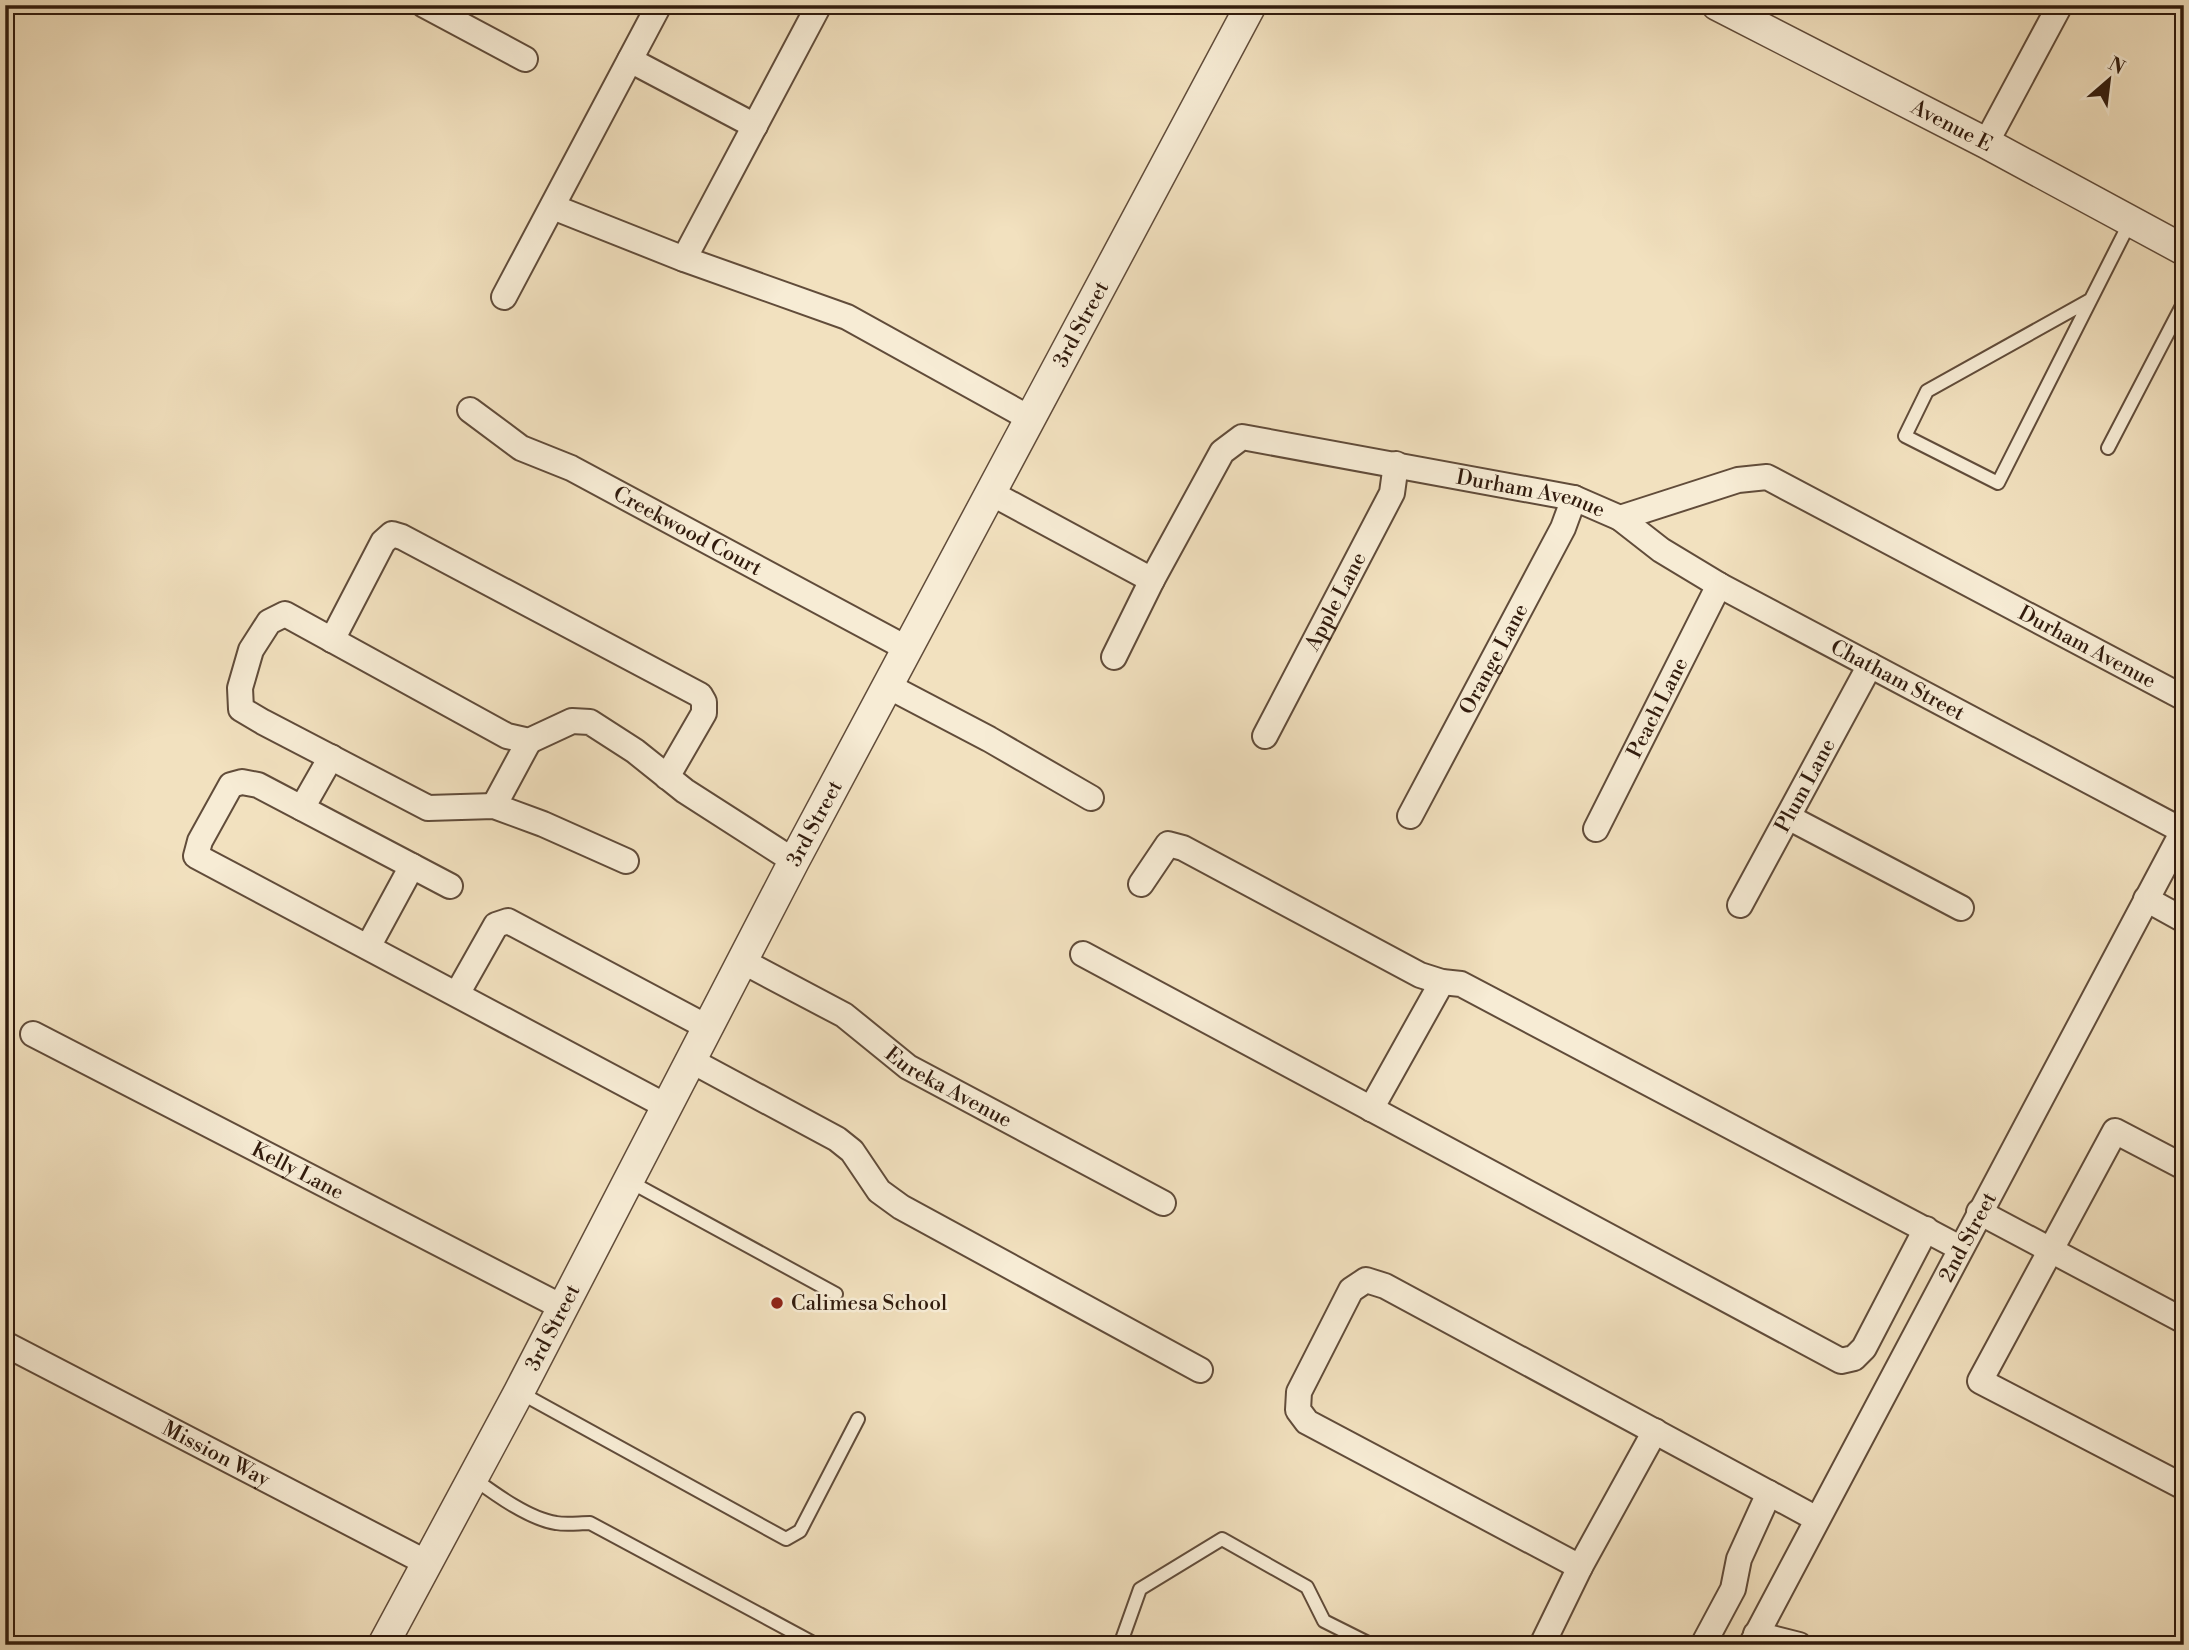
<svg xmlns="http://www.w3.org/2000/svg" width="2189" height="1650" viewBox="0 0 2189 1650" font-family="'Libre Bodoni',serif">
<rect width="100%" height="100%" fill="#f2e1bf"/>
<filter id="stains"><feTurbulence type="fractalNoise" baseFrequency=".00286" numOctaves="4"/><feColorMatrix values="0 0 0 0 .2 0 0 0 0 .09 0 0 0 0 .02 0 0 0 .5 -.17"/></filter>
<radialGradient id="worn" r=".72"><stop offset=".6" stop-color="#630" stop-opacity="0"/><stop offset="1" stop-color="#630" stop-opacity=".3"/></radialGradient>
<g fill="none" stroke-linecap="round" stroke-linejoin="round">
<!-- service casing -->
<g stroke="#614c3a" stroke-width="16">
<g id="service">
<path d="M2090,300L1927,391L1905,436L1998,483L2130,222"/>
<path d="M2108,448L2184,302"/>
<path d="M627,1180L836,1294"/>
<path d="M519,1392L786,1539L800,1531L858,1419"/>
<path d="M473,1478C495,1494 529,1519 556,1523C567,1525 579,1523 590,1523L817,1645"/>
<path d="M1120,1645L1140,1589L1222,1539L1307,1587L1324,1621L1372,1645"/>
</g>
</g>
<!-- minor casing -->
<g stroke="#614c3a" stroke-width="28">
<g id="minor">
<path d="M424,5L525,59"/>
<path d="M630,60L755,126"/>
<path d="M1986,143L2060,5"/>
<path d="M553,207L684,259L847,317L1031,419"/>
<path d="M684,259L819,5"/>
<path d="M504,297L659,5"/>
<path id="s1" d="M470,410L521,448L571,468L908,649"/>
<path d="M991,493L1152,580"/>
<path id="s2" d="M1620,518L1661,550L1719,585L2183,831"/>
<path d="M332,640L383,542L392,534L402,537L700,695L704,702V713L667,777"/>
<path id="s3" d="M1114,657L1152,580L1222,452L1242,437L1574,498L1620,518L1738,480L1767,477L2184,698"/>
<path d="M888,686L989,739L1091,798"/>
<path id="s4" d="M1265,736L1392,493L1396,464"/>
<path d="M494,806L529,741"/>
<path d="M302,808L331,757"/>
<path id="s5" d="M1410,816L1563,528L1574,498"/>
<path d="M1788,817L1961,908"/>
<path id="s6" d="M1596,829L1719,585"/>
<path d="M626,861L543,824L494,806L428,808L263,722L241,709L240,688L251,650L269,622L285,614L507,736L529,741L572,721L590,722L635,751L685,791L794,861"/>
<path d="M1141,884L1168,844L1183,848L1420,975L1442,982L1461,984L1960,1248"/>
<path d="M450,886L258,785L242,782L231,785L200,841L196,856L666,1106"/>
<path d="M2146,899L2184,920"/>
<path id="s7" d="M1740,905L1870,665"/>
<path d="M368,947L412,866"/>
<path d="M1083,954L1841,1361L1854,1358L1864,1348L1926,1229"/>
<path id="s8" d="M742,961L844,1015L908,1067L1163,1203"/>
<path d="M457,994L496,925L508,921L707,1027"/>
<path id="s9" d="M33,1034L562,1307"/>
<path d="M690,1060L837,1139L852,1151L879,1191L901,1207L1200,1370"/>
<path d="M1371,1109L1442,982"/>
<path d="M2184,1167L2115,1131L1980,1381L2184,1487"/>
<path d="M1979,1212L2184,1321"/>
<path id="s10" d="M5,1344L427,1563"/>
<path d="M1580,1567L1307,1422L1298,1410L1299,1392L1351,1290L1366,1280L1385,1286L1817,1519"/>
<path d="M1756,1634L1799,1645"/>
<path d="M1542,1645L1580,1567L1655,1431"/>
<path d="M1703,1645L1733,1589L1739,1559L1769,1493"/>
<path id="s11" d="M1751,1645L2184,829"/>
</g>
</g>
<!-- tertiary casing -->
<g stroke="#614c3a" stroke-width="33">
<g id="tertiary">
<path id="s12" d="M1717,5L1986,143L2184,250"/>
<path id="s13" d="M383,1645L519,1392L794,861L1251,5"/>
</g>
</g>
<!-- service -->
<use href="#service" stroke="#f7ecd5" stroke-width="12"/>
<!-- minor -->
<use href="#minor" stroke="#f7ecd5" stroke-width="24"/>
<!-- tertiary -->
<use href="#tertiary" stroke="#f7ecd5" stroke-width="30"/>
</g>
<!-- markers -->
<circle fill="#8f2418" stroke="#f7ecd5" stroke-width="2.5" cx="777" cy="1303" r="7"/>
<g text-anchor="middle" stroke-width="5" stroke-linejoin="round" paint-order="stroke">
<!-- street labels -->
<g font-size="21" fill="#311b0d" stroke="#f7ecd5">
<text dy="7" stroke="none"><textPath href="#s12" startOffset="264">Avenue E</textPath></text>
<text dy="7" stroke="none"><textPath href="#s13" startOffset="1494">3rd Street</textPath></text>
<text dy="7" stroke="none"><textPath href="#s3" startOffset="551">Durham Avenue</textPath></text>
<text dy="7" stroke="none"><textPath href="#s1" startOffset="250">Creekwood Court</textPath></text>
<text dy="7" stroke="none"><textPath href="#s4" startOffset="152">Apple Lane</textPath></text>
<text dy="7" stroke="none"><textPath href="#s3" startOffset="1160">Durham Avenue</textPath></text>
<text dy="7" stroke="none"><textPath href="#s5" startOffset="178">Orange Lane</textPath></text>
<text dy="7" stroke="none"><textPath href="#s2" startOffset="322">Chatham Street</textPath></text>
<text dy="7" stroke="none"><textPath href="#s6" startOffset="136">Peach Lane</textPath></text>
<text dy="7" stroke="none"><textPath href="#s7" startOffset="136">Plum Lane</textPath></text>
<text dy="7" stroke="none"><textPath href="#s13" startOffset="928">3rd Street</textPath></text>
<text dy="7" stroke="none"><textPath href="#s8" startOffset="243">Eureka Avenue</textPath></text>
<text dy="7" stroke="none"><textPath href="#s9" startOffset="298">Kelly Lane</textPath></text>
<text dy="7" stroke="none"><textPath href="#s11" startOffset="462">2nd Street</textPath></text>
<text dy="7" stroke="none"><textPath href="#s13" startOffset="360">3rd Street</textPath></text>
<text dy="7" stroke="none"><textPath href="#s10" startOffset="238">Mission Way</textPath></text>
</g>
<!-- poi labels -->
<g font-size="21" fill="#311b0d" stroke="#f7ecd5" text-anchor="start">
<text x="791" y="1310">Calimesa School</text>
</g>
</g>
<!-- margin -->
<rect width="2189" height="1650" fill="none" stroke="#f2e1bf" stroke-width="28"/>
<rect x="7" y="7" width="2175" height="1636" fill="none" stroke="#311b0d" stroke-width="3.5"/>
<rect x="14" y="14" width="2161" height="1622" fill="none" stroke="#311b0d" stroke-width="2"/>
<!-- north arrow -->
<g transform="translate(2109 80) rotate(28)" stroke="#f7ecd5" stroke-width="5" paint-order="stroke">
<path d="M0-5L12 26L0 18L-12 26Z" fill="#311b0d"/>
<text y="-10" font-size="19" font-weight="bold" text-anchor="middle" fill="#311b0d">N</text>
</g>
<rect width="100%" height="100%" filter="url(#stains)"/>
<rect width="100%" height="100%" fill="url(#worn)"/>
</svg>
